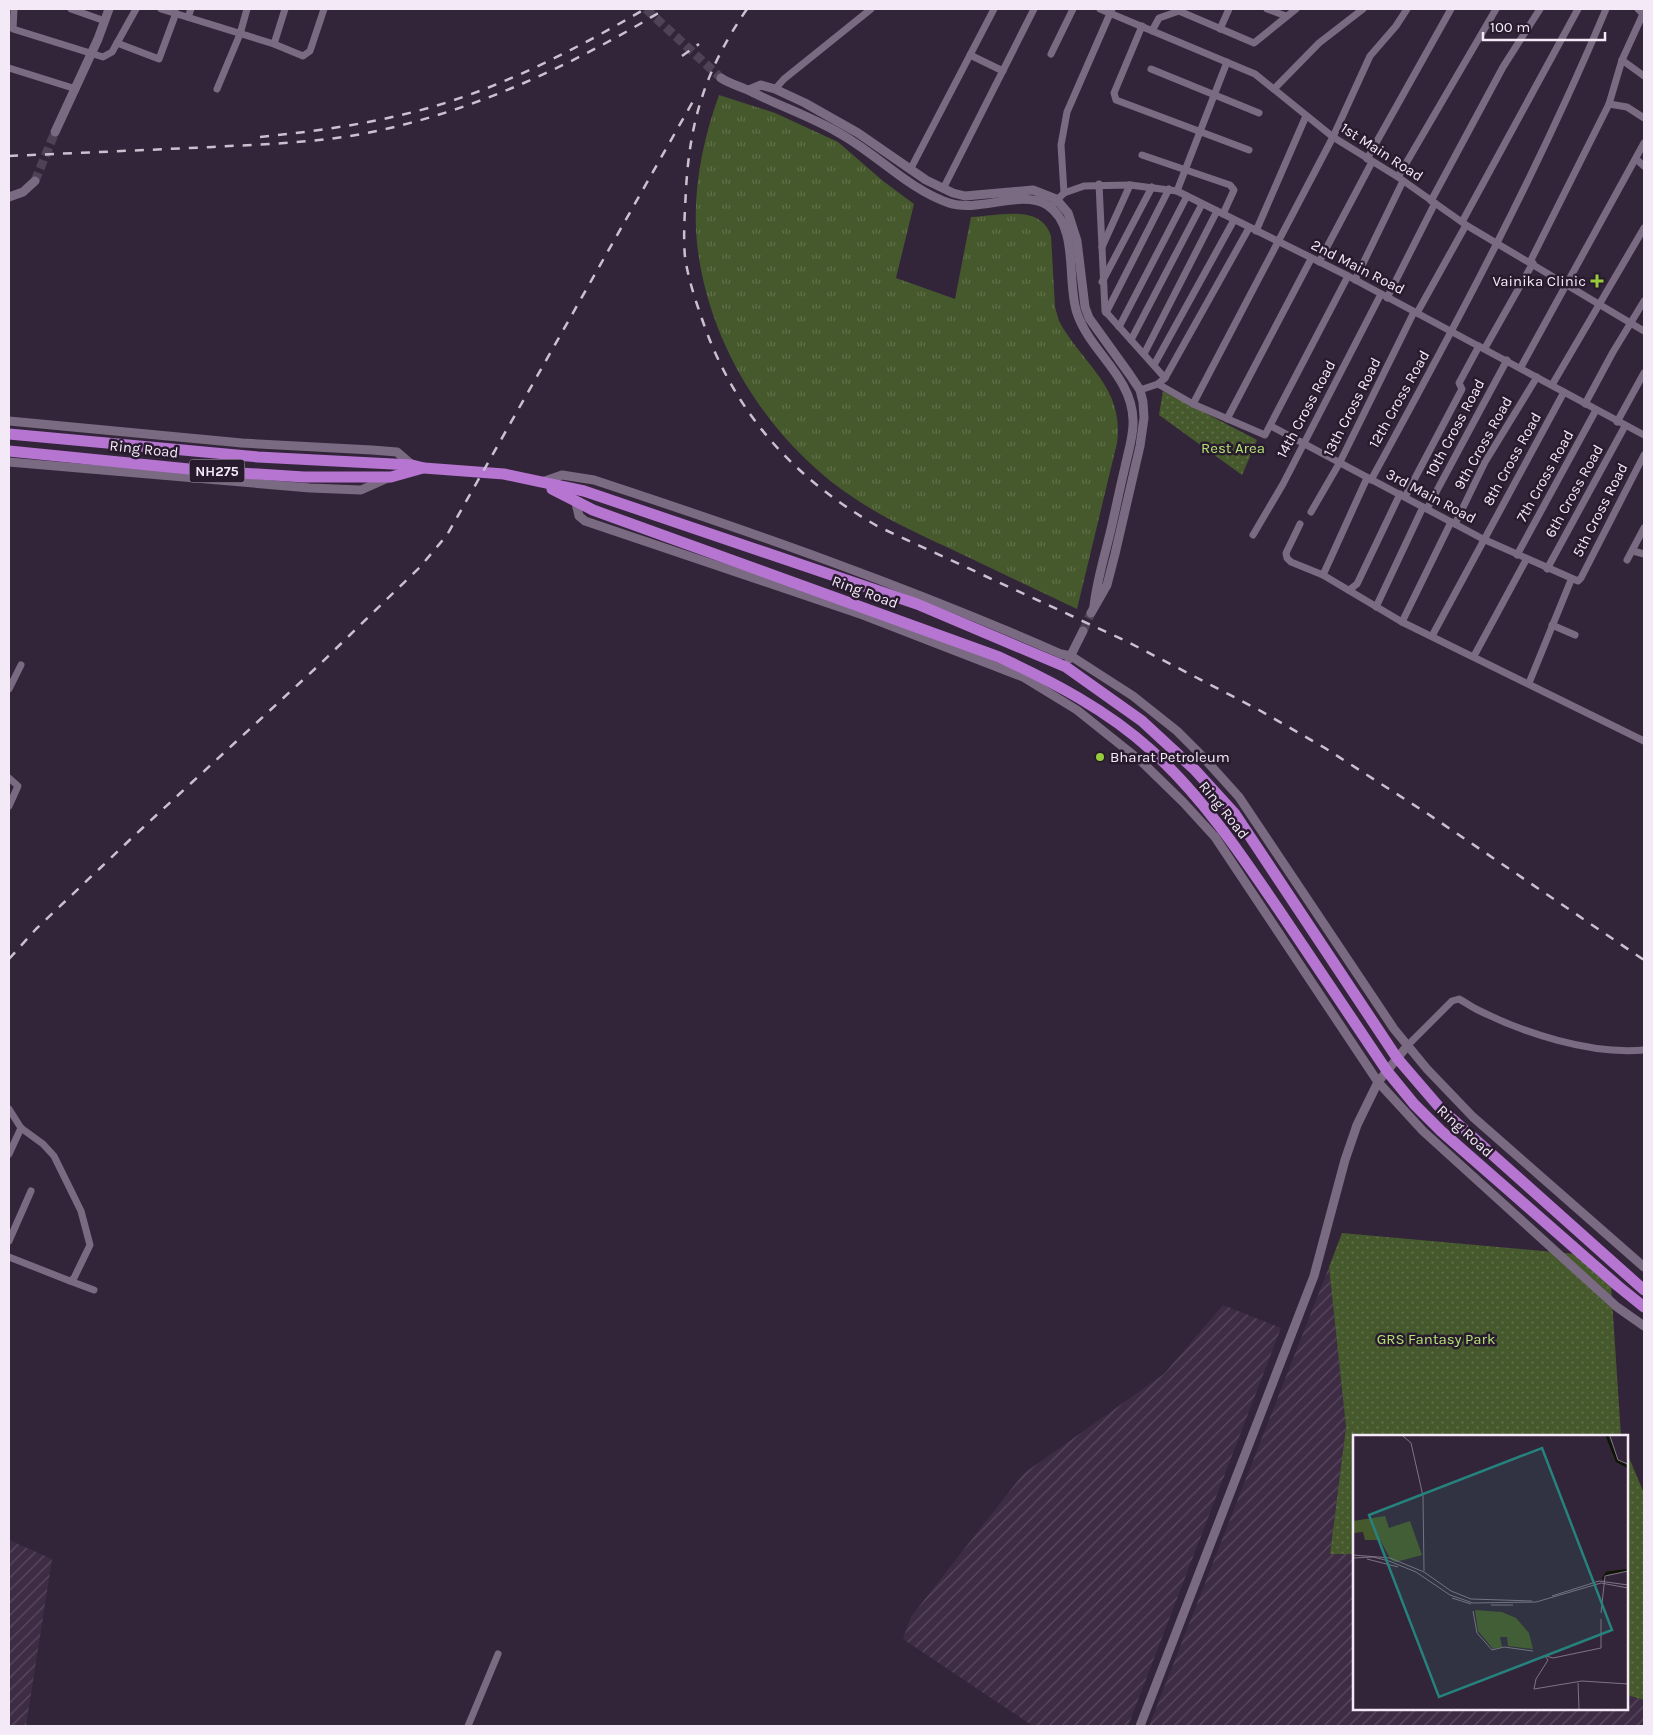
<svg xmlns="http://www.w3.org/2000/svg" width="1653" height="1735" viewBox="0 0 1653 1735" font-family="Karla,sans-serif">
<defs>
<pattern id="industrial-furrows" width="10" height="10" patternUnits="userSpaceOnUse" patternTransform="scale(1.25)"><rect width="10" height="10" fill="#3e2c45"/><path d="M-1 1l2-2M0 10L10 0M9 11l2-2" fill="none" stroke="#5a4b61"/></pattern>
<pattern id="grass-tufts" width="24" height="20" patternUnits="userSpaceOnUse" patternTransform="scale(1.25)"><rect width="24" height="20" fill="#46592c"/><path d="M3 7l-1-3M5 7V3M7 7l1-3M15 17l-1-3M17 17v-4M19 17l1-3" fill="none" stroke="#61714b"/></pattern>
<pattern id="park-dots" width="8" height="8" patternUnits="userSpaceOnUse" patternTransform="scale(1.25)"><rect width="8" height="8" fill="#46592c"/><path d="M2 2h.1M6 6h.1" fill="none" stroke="#61714b" stroke-width="1.8" stroke-linecap="round"/></pattern>
</defs>
<rect width="100%" height="100%" fill="#332539"/>
<!-- industrial -->
<g fill="url(#industrial-furrows)">
<path d="M1329,1267L1346,1427L1330,1553L1354,1554V1709H1627V1695L1644,1700V1726H1149Z"/>
<path d="M1223,1305L1281,1328L1128,1726H1033L903,1639L911,1617L1023,1474L1164,1374Z"/>
<path d="M9,1540L52,1559L26,1726H9Z"/>
</g>
<!-- grass -->
<path fill="url(#grass-tufts)" d="M719,95L775,113L838,142L883,181L914,204L896,278L955,299L971,217C997,216 1041,203 1051,236L1055,307L1059,321C1082,364 1125,387 1117,443L1077,609C1035,589 993,569 951,549C919,534 887,520 857,500C771,444 708,346 697,243C692,193 702,142 719,95Z"/>
<!-- park -->
<g fill="url(#park-dots)">
<path d="M1163,391L1257,440L1242,475L1159,415Z"/>
<path d="M1342,1233L1576,1254L1611,1284L1621,1436H1354V1554H1330L1346,1427L1329,1267Z"/>
<path d="M1627,1453L1644,1493V1700L1627,1695Z"/>
</g>
<g fill="none" stroke-linecap="round" stroke-linejoin="round">
<!-- tertiary-tunnel -->
<g stroke="#504256" stroke-width="9" stroke-dasharray="9 4.5" stroke-linecap="butt">
<path d="M646,9L721,78"/>
<path d="M35,181L55,132"/>
<path d="M1083,631L1091,613"/>
</g>
<!-- minor -->
<g stroke="#7a6a82" stroke-width="7">
<path d="M14,9L13,29L103,57L112,52L136,9"/>
<path d="M71,9L105,21"/>
<path d="M161,9L274,44L303,56L310,51L324,9"/>
<path d="M1100,9L1255,74L1333,137L1398,177L1466,225L1644,331"/>
<path d="M1267,9L1286,16"/>
<path d="M188,17L191,9"/>
<path d="M1142,26L1114,93L1116,100L1249,150"/>
<path d="M1220,29L1229,9"/>
<path d="M1152,31L1159,18L1179,11L1254,43L1296,9"/>
<path d="M117,43L159,59L176,13"/>
<path d="M274,44L285,9"/>
<path d="M1051,54L1073,9"/>
<path d="M970,55L1003,71"/>
<path d="M1622,60L1644,76"/>
<path d="M9,68L76,89"/>
<path d="M1151,69L1259,113"/>
<path d="M217,89L240,34L247,9"/>
<path d="M775,89L784,79L871,9"/>
<path d="M1274,89L1319,43L1363,9"/>
<path d="M1609,104L1627,107L1644,118"/>
<path d="M1142,155L1230,185L1234,190L1223,214"/>
<path d="M1367,159L1451,9"/>
<path d="M1636,159L1644,166"/>
<path d="M910,170L994,9"/>
<path d="M1398,177L1496,9"/>
<path d="M1099,184L1105,311L1165,378L1158,384L1140,390"/>
<path d="M943,189L1034,9"/>
<path d="M1177,191L1227,62"/>
<path d="M1064,193L1061,145L1067,112L1112,9"/>
<path d="M1431,201L1503,67L1540,9"/>
<path d="M1050,207L1064,193L1084,186L1130,185L1177,191L1348,276L1644,435"/>
<path d="M1462,222L1578,9"/>
<path d="M1256,231L1306,116"/>
<path d="M1102,247L1130,185"/>
<path d="M1319,262L1372,162"/>
<path d="M1530,262L1609,104L1622,60L1643,14L1638,9"/>
<path d="M1355,280L1403,181"/>
<path d="M1102,282L1152,187"/>
<path d="M1387,298L1435,203"/>
<path d="M1106,313L1169,189"/>
<path d="M1417,313L1466,225"/>
<path d="M1119,327L1187,196"/>
<path d="M1131,340L1202,204"/>
<path d="M1485,348L1533,263"/>
<path d="M1144,354L1217,211"/>
<path d="M1154,365L1234,220"/>
<path d="M1521,367L1644,143"/>
<path d="M1165,378L1249,228"/>
<path d="M1158,384L1193,404L1265,435L1348,276"/>
<path d="M1552,385L1644,228"/>
<path d="M1193,404L1333,137L1370,56L1396,26L1407,9"/>
<path d="M1585,404L1613,352L1644,301"/>
<path d="M1227,419L1311,259"/>
<path d="M1617,422L1644,373"/>
<path d="M1271,426L1483,539L1578,581L1581,578L1644,455"/>
<path d="M1371,480C1456,325 1538,171 1606,9"/>
<path d="M1405,497L1462,389L1459,383L1479,346"/>
<path d="M1427,509L1507,360"/>
<path d="M1311,512L1340,462L1414,312"/>
<path d="M1300,524L1286,553L1287,558L1291,562L1323,575L1402,622L1644,741"/>
<path d="M1455,524L1485,462L1537,377"/>
<path d="M1253,535L1283,484L1381,294"/>
<path d="M1633,551L1644,554"/>
<path d="M1517,555L1596,410"/>
<path d="M1627,560L1644,528"/>
<path d="M1547,569L1625,426"/>
<path d="M1323,575L1367,478"/>
<path d="M1349,590L1357,584L1400,494"/>
<path d="M1376,607L1423,507"/>
<path d="M1402,622L1451,522"/>
<path d="M1552,625L1575,635"/>
<path d="M1432,636L1564,392"/>
<path d="M1474,656L1526,560"/>
<path d="M1529,683L1571,580"/>
<path d="M9,689L21,665"/>
<path d="M9,778L18,786L9,806"/>
<path d="M1408,1045L1452,1001L1459,999C1465,1002 1470,1006 1476,1009C1523,1033 1591,1055 1644,1050"/>
<path d="M9,1109L21,1128L43,1144L54,1156L81,1211L90,1245L74,1278L70,1281L9,1257"/>
<path d="M9,1154L21,1128"/>
<path d="M9,1241L31,1191"/>
<path d="M70,1281L94,1290"/>
<path d="M468,1726L498,1654"/>
</g>
<!-- tertiary -->
<g stroke="#7a6a82" stroke-width="9">
<path d="M721,78C730,84 740,86 750,91C779,106 810,116 839,133C877,154 908,189 949,203C979,213 1021,189 1047,205C1080,226 1066,282 1077,313C1090,352 1132,376 1133,420C1134,435 1128,452 1125,467C1120,487 1116,508 1111,529C1105,555 1097,579 1094,606"/>
<path d="M749,90L761,85L775,89L805,103L858,133L926,180L953,193L965,196L1033,190L1056,199L1068,213L1077,241L1085,307L1089,318L1130,375L1140,390L1143,402L1144,418L1140,446L1115,554L1107,585L1091,613"/>
<path d="M55,132L98,39L109,9"/>
<path d="M9,197L23,192L35,181"/>
<path d="M9,421L242,443L372,450L397,452L412,465"/>
<path d="M9,462L310,488L361,490L388,478"/>
<path d="M542,482L562,475L594,480C752,532 909,587 1061,654L1071,656L1133,696L1177,731L1202,756L1239,797L1394,1029L1427,1069L1473,1117L1644,1267"/>
<path d="M576,503L579,516L585,521L863,615L1023,677L1077,710L1142,762L1183,802L1215,837L1378,1082L1423,1131L1617,1307L1644,1326"/>
<path d="M1069,659L1083,631"/>
<path d="M1140,1726L1314,1276L1345,1160L1357,1125L1378,1082L1408,1045"/>
</g>
<!-- trunk -->
<g stroke="#b775d2" stroke-width="11">
<path d="M9,434L258,457L412,465L424,468L504,474L584,491L917,604L1066,667L1142,721L1195,770L1235,814L1397,1058L1440,1108L1644,1290"/>
<path d="M9,451L209,471L304,477H391L423,468"/>
<path d="M552,489L593,510L999,657C1053,682 1107,710 1151,750C1205,799 1245,860 1285,919C1319,970 1353,1020 1387,1071L1414,1104L1441,1131L1618,1286L1644,1307"/>
</g>
<!-- rail -->
<g stroke="#cbc0cf" stroke-width="2.5" stroke-dasharray="9 9" stroke-linecap="butt">
<path d="M747,9C707,67 690,118 686,189C685,211 683,235 685,257C688,278 695,299 702,319C734,413 794,479 879,527L1126,641L1259,710L1325,748L1428,814L1644,960"/>
<path d="M682,56L699,44"/>
<path d="M260,137C319,131 376,123 432,107C507,85 578,48 645,9"/>
<path d="M9,156C77,153 145,150 213,147C264,144 316,143 367,133C473,112 573,65 665,9"/>
<path d="M9,959L36,929L136,834L318,666L420,567L447,535L696,96"/>
</g>
</g>
<!-- markers -->
<g fill="#96cc3a" stroke="#291b2e" stroke-width="2">
<path d="M1594.5 273.5h5v5h5v5h-5v5h-5v-5h-5v-5h5z"/>
<circle cx="1100" cy="757" r="5"/>
</g>
<g text-anchor="middle" stroke-width="5" stroke-linejoin="round" paint-order="stroke">
<!-- shield labels -->
<rect fill="#291b2e" stroke="#b6abbb" stroke-width="1" x="189.5" y="459.5" width="55" height="23" rx="4"/>
<g font-size="14" font-weight="bold" fill="#f3e9f7">
<text x="217" y="476">NH275</text>
</g>
<!-- street labels -->
<g font-size="15" fill="#f3e9f7" stroke="#291b2e">
<text transform="translate(1382 152) rotate(33)" y="5">1st Main Road</text>
<text transform="translate(1358 267) rotate(27)" y="5">2nd Main Road</text>
<text transform="translate(1399 399) rotate(-61)" y="5">12th Cross Road</text>
<text transform="translate(1352 407) rotate(-63)" y="5">13th Cross Road</text>
<text transform="translate(1306 409) rotate(-62)" y="5">14th Cross Road</text>
<text transform="translate(1455 428) rotate(-62)" y="5">10th Cross Road</text>
<text transform="translate(1483 443) rotate(-61)" y="5">9th Cross Road</text>
<text transform="translate(144 449) rotate(6)" y="5">Ring Road</text>
<text transform="translate(1512 459) rotate(-61)" y="5">8th Cross Road</text>
<text transform="translate(1545 476) rotate(-61)" y="5">7th Cross Road</text>
<text transform="translate(1574 491) rotate(-61)" y="5">6th Cross Road</text>
<text transform="translate(1431 496) rotate(28)" y="5">3rd Main Road</text>
<text transform="translate(1600 510) rotate(-63)" y="5">5th Cross Road</text>
<text transform="translate(865 592) rotate(20)" y="5">Ring Road</text>
<text transform="translate(1224 810) rotate(51)" y="5">Ring Road</text>
<text transform="translate(1465 1131) rotate(42)" y="5">Ring Road</text>
</g>
<!-- poi labels -->
<g font-size="15" fill="#f3e9f7" stroke="#291b2e" text-anchor="end">
<text x="1586" y="286">Vainika Clinic</text>
<text x="1110" y="762" text-anchor="start">Bharat Petroleum</text>
</g>
<!-- park labels -->
<g font-size="15" fill="#b4e275" stroke="#291b2e">
<text x="1233" y="453">Rest Area</text>
<text x="1436" y="1344">GRS Fantasy Park</text>
</g>
</g>
<!-- overview -->
<g transform="translate(1353 1435)">
<rect width="275" height="275" fill="#332539"/>
<path d="M122,175L149,177L163,183L176,198L180,214L155,211L154,202H147L149,212L140,214L125,196Z" fill="#46592c"/>
<path d="M32,81L36,93L57,86L69,120L43,127L38,125L27,105H12L10,97L0,98V86Z" fill="#46592c"/>
<path fill="none" stroke="#0b1500" stroke-width="2.5" d="M254,1L264,26L275,32M250,144L254,138L275,135"/>
<path fill="none" stroke="#807385" stroke-width="1" d="M50,1L58,8L70,61L71,136M257,1L265,25L275,29M0,120L37,123L71,137L98,156L118,164L179,166M0,123L20,122L36,126L63,137L97,160L120,168L183,167L248,148L275,153M14,124L45,132M199,161L246,146L275,150M99,163L118,169M138,170H160M120,176L124,198L139,215L151,212L180,216M248,178L252,141L275,136M191,220L195,225L183,244L181,254L229,246L275,249M193,221L200,223L248,213V184M225,248L226,274"/>
<path fill="#26827c" fill-opacity="0.15" stroke="#26827c" stroke-width="2.5" d="M189,13L259,195L86,262L16,80Z"/>
<rect width="275" height="275" fill="none" stroke="#f3e9f7" stroke-width="2.5"/>
</g>
<!-- border -->
<rect width="1653" height="1735" fill="none" stroke="#f3e9f7" stroke-width="20"/>
<!-- scale -->
<path d="M1483 32v8h122v-8" fill="none" stroke="#f3e9f7" stroke-width="2.5"/>
<text x="1490" y="32" font-size="15" fill="#f3e9f7" stroke="#291b2e" stroke-width="4" paint-order="stroke">100 m</text>
</svg>
